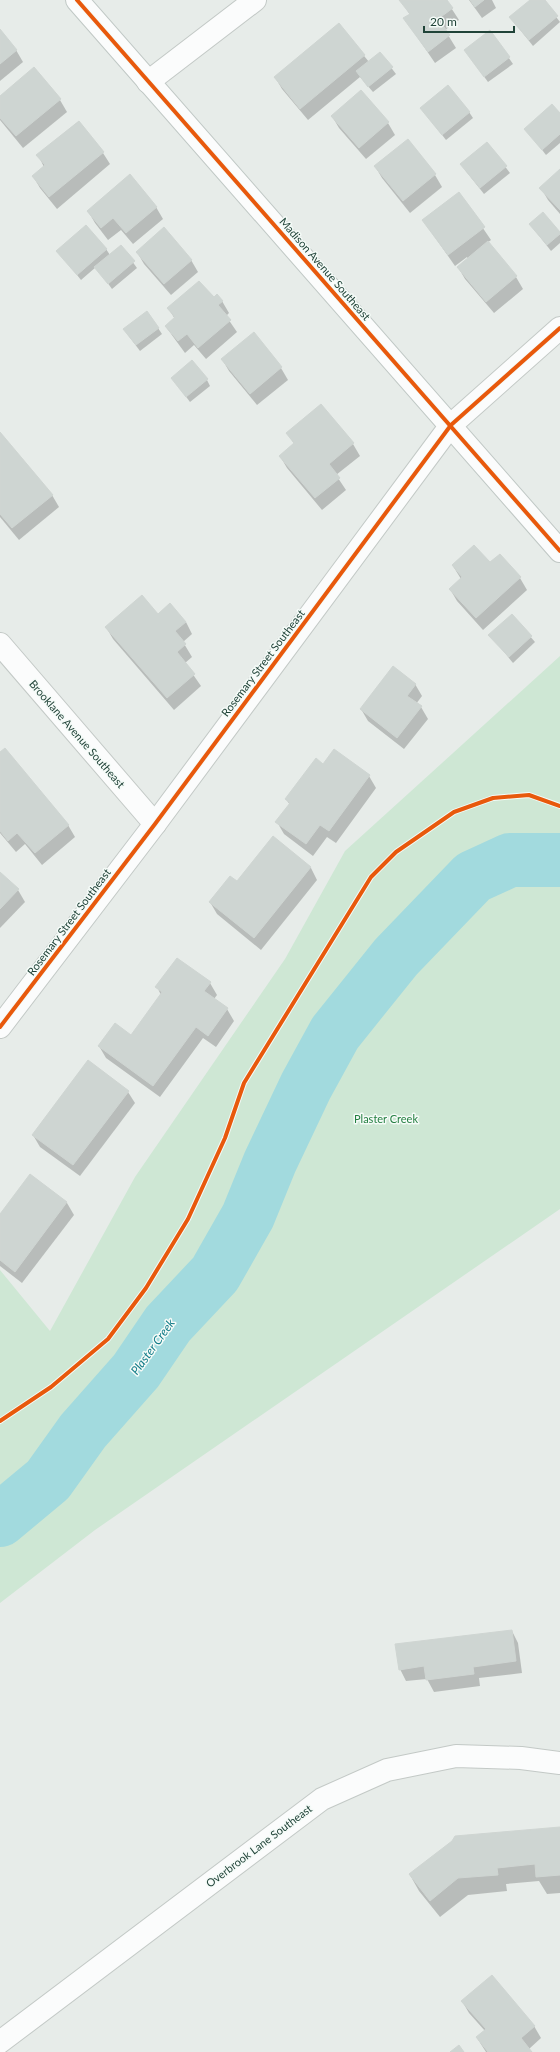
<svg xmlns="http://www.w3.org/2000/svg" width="560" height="2052" viewBox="0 0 560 2052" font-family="Lato,sans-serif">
<rect width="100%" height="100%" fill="#e7ece9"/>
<!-- green -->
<path fill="#cee7d4" d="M560,656V1209L95,1530L0,1603V1270L50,1331L135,1177L285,959L345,851Z"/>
<!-- shadow -->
<g fill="#0003">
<path d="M401,0H446L459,20L445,30L456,48L435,63L405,19L410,15Z"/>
<path d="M469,0H492L496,8L482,18Z"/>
<path d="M532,0H543L560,22L533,46L510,17Z"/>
<path d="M339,25L369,62L380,53L396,74L373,92L360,77L308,120L282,89L275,77Z"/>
<path d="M0,31L16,50L23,62L0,81Z"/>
<path d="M490,31L513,64L488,82L469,56Z"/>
<path d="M0,97L60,100L67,112L23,148L0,120Z"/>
<path d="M421,108L469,112L473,118L446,140Z"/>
<path d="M560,115V143L546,155L526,129Z"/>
<path d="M332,116L388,123L395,135L366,159L339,128Z"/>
<path d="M78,122L103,153L110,164L57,209L40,188L33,176L44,167L38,155Z"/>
<path d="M487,143L510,173L484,194L465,170Z"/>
<path d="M375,166L435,175L442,187L410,213L382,178Z"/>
<path d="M560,170V214L548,200L541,188Z"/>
<path d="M459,193L491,240L487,243L516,277L523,289L494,313L465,279L458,267L468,259L467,257L455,266L423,220Z"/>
<path d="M156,207L163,219L133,244L121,230L108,240L95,223L88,211Z"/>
<path d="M530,224L560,233V243L551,251Z"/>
<path d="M121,246L137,268L112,289L96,267L81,280L58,251L106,249L110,255Z"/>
<path d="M137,252L191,260L198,272L171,295L144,264Z"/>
<path d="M213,299L222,301L229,313L226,316L237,332L206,359L194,345L185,353L166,327L175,319L168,308Z"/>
<path d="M158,328L162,334L140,351L128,335Z"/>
<path d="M222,359L281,368L288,380L257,405L229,371Z"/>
<path d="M172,378L207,380L210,386L190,402Z"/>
<path d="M0,433L52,495L59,507L19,540L0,517Z"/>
<path d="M288,433L353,444L360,456L336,475L346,490L322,510L287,468L280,456L294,444Z"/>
<path d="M490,564L520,578L527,590L483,630L457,601L450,589L461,579L453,566Z"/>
<path d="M158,615L186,622L192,634L183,642L192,657L185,663L201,686L174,710L113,639L106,627Z"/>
<path d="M512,615L535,642L513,663L490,635Z"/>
<path d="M415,684L422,696L416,704L421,707L428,719L404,749L368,721L361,709Z"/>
<path d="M334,750L369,776L376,788L336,843L327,837L313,856L284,834L277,822L290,805L286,799L323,765Z"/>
<path d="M0,754L68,825L75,837L42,865L25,844L16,852L0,833Z"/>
<path d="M273,838L311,868L317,880L261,950L217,914L210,902L237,882Z"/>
<path d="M0,873L18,890L25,902L0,928Z"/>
<path d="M210,983L217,995L214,999L227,1009L234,1021L216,1047L203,1038L160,1097L106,1058L99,1046L131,1036L161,995L157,987Z"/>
<path d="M128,1092L135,1103L80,1176L40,1147L33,1135Z"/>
<path d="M30,1176L67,1203L74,1215L22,1283L0,1266V1216Z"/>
<path d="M512,1631L518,1643L522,1673L479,1678L480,1686L434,1692L427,1679L406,1681L400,1669Z"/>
<path d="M560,1828V1893L547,1894L539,1881L506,1884L507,1891L468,1895L440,1917L419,1891L410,1875Z"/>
<path d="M462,2001L534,2026L541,2038L529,2049L531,2052H486L477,2038L485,2031L469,2013Z"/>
</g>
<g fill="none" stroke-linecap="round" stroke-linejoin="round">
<!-- river -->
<path stroke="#a2dade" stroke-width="54" d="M0,1520L48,1480L83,1431L136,1371L168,1324L215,1274L248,1216L270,1162L306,1086L335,1033L396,957L473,877L510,860H560"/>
</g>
<!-- building -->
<g fill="#ced5d2" stroke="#cfd5d2">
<path d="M399,0H447L453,8L438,19L450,35L428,52L403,18L410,14Z"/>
<path d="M470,0H484L475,7Z"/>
<path d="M530,0H545L558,16L529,40L509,17Z"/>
<path d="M339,23L365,55L300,109L274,77Z"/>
<path d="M0,29L17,50L0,64Z"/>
<path d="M490,30L510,57L484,77L464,50Z"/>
<path d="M380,52L393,67L368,87L356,71Z"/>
<path d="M34,67L61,99L16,136L0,118V96Z"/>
<path d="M448,85L470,112L442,135L420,108Z"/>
<path d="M361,90L389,122L359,148L331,116Z"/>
<path d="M552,104L560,113V134L542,150L524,129Z"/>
<path d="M79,121L104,152L49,197L32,176L45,165L36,155Z"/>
<path d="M408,139L436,174L403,201L374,166Z"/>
<path d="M487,142L507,166L480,188L460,164Z"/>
<path d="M560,169V210L539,188Z"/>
<path d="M130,174L157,207L126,233L113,218L101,228L87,211Z"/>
<path d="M459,192L485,227L448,255L422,220Z"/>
<path d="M543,212L560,232V234L547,245L529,224Z"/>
<path d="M86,225L107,249L77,275L56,251Z"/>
<path d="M164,227L192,260L164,284L136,252Z"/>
<path d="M488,241L517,276L486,302L457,267Z"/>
<path d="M121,245L135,261L108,284L94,267Z"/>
<path d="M199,281L214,297L217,294L223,301L218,305L231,320L198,348L187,334L178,341L165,326L175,317L167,308Z"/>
<path d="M147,311L159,328L136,345L123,329Z"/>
<path d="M254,332L282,367L250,394L221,359Z"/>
<path d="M192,360L208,379L186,397L171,378Z"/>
<path d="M321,404L354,443L329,464L340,478L315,498L279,456L294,443L286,433Z"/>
<path d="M0,432L53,495L12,528L0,514Z"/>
<path d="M474,545L490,562L500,554L521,577L476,618L449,589L462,577L452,565Z"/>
<path d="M142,595L158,614L170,603L186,622L175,631L186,644L177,652L195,674L167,698L105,627Z"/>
<path d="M512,614L532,636L509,657L488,635Z"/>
<path d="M393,666L416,684L407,696L422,706L397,738L360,709Z"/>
<path d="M5,748L69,825L35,853L17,833L8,841L0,831V752Z"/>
<path d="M334,749L370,775L329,831L320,825L306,844L275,822L290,803L285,799L316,758L323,764Z"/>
<path d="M273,836L311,867L254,938L209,902L230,876L237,881Z"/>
<path d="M0,872L19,889L0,909Z"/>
<path d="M177,958L211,982L204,991L228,1008L208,1036L196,1027L153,1086L98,1046L115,1023L131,1035L162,992L155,987Z"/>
<path d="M88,1060L129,1091L73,1165L32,1135Z"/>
<path d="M30,1174L67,1202L15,1272L0,1260V1214Z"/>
<path d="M512,1630L516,1661L473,1667L474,1674L426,1680L424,1666L399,1670L395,1644Z"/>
<path d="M560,1827V1875L536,1877L535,1864L497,1868L498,1875L458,1878L430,1901L409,1874L452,1841L455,1836Z"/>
<path d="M492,1975L535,2026L521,2038L532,2052H488L476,2037L486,2029L461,2001Z"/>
<path d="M459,2045L464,2052H450Z"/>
</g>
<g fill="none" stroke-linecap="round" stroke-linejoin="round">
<!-- street casing -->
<g stroke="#c3c9c6" stroke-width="24">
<g id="street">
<path d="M148,82L255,0"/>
<path d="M0,644L155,824"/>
<path d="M0,1027L155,824L451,425L560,328"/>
<path d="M0,2042L322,1799L387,1770L456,1756L521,1758L560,1763"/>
</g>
</g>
<!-- secondary casing -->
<g stroke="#c0c8c5" stroke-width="24">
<path id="secondary" d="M77,0L560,551"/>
</g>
<!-- street -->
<use href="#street" stroke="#fbfcfc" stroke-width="22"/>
<!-- secondary -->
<use href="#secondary" stroke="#fbfcfc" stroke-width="22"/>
<!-- cycleway casing -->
<g stroke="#f5fbf8" stroke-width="6">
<g id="cycleway">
<path d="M77,0L560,551"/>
<path d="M0,1027L155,824L451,425L560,328"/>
<path d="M0,1421L51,1387L108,1339L146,1288L188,1219L225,1138L244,1083L371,877L396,852L454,812L493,798L529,795L560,806"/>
</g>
</g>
<!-- cycleway -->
<use href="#cycleway" stroke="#e8590c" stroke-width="4"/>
</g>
<g text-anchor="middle" stroke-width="3" stroke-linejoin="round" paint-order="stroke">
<!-- street labels -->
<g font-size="11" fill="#204338" stroke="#f5fbf8">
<text transform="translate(325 269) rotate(49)" y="4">Madison Avenue Southeast</text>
<text transform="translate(263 663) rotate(-53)" y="4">Rosemary Street Southeast</text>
<text transform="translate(77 734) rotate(49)" y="4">Brooklane Avenue Southeast</text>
<text transform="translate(69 922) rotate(-53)" y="4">Rosemary Street Southeast</text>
<text transform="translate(259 1846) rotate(-37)" y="4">Overbrook Lane Southeast</text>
</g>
<!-- park labels -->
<g font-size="11" fill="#258042" stroke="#f5fbf8">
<text x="386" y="1123">Plaster Creek</text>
</g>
<!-- water labels -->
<g font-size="12" font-style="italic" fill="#127c88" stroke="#f5fbf8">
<text transform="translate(153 1347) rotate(-54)" y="4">Plaster Creek</text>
</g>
</g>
<!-- scale -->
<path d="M424 26v6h90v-6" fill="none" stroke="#204338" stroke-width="2"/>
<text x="430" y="26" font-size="12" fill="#204338" stroke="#f5fbf8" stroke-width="3" paint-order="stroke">20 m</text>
</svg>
